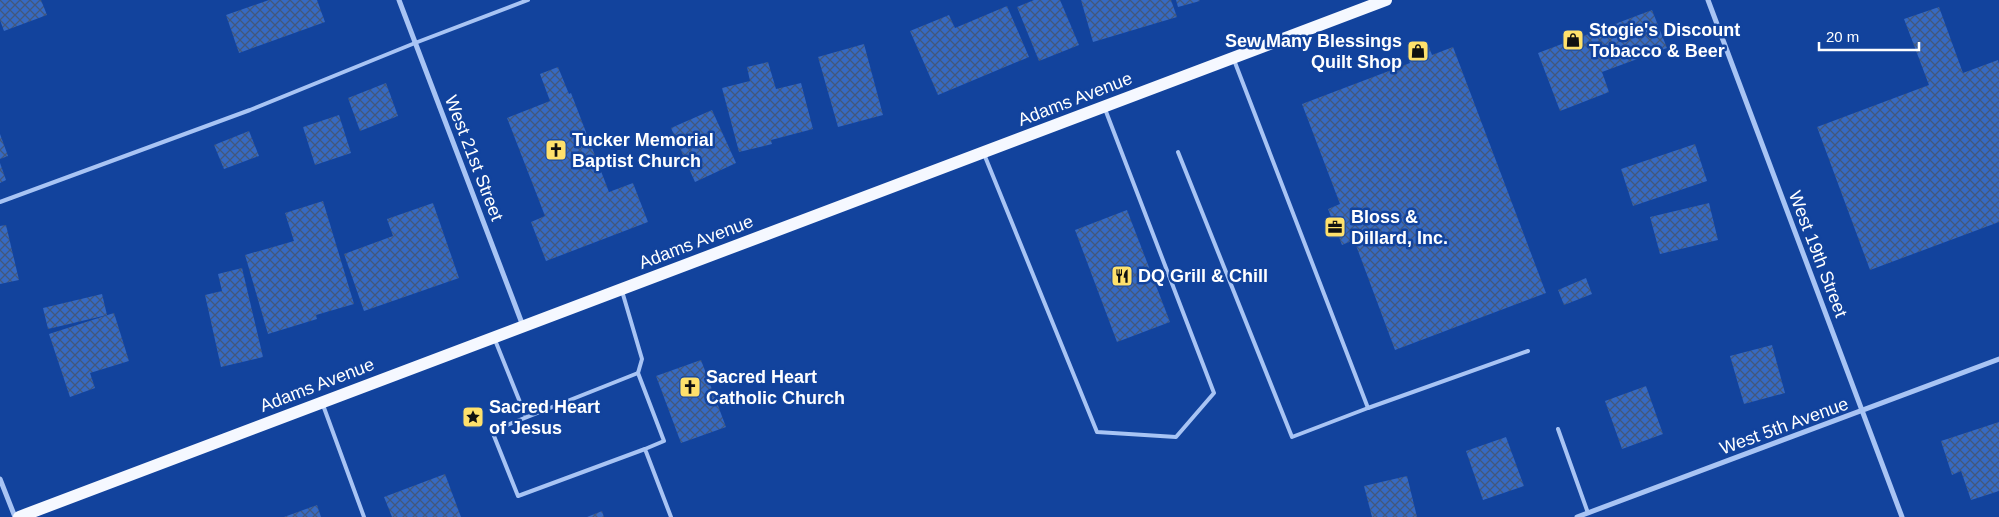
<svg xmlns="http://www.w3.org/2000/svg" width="1999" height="517" viewBox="0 0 1999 517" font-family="Helvetica,sans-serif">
<defs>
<pattern id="building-cross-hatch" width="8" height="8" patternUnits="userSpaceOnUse" patternTransform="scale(1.25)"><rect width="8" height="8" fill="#366ac3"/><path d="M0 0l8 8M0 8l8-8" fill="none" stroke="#43587c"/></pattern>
</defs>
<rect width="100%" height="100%" fill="#12439d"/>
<!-- building -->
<g fill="url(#building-cross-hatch)">
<path d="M0,0H41L47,15L4,31L0,20Z"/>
<path d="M269,0H317L325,22L239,53L226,15Z"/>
<path d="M1034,0H1060L1079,45L1039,61L1017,7Z"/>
<path d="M1081,0H1171L1177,17L1093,42Z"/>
<path d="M1176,0H1199L1200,1L1178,7Z"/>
<path d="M1007,6L1029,57L938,95L910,31L949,15L955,28Z"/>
<path d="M1939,7L1963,73L1998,60L1999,64V222L1870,270L1817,127L1929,85L1904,19Z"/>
<path d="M1652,10L1667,48L1602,72L1609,92L1560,111L1538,53Z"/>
<path d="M864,44L883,115L838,127L818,57Z"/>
<path d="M1429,47L1432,55L1453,47L1546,293L1395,350L1354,240L1342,245L1328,209L1340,204L1302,104L1410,63L1407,56Z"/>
<path d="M768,62L776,89L801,83L813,129L771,140L772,144L739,152L722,88L750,81L747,67Z"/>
<path d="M558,67L569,94L571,93L609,192L633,183L648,222L546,261L531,222L545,216L507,118L550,101L540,74Z"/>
<path d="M386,83L398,116L360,131L348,98Z"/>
<path d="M712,110L736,163L695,182L671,128Z"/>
<path d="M339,115L351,153L315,165L303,127Z"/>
<path d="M249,131L259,156L224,169L214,145Z"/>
<path d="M0,134L8,156L0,159Z"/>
<path d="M1695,144L1707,181L1633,206L1621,169Z"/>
<path d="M0,163L6,180L0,183Z"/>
<path d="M323,201L354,304L316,315L317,319L268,334L245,255L294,241L285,213Z"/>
<path d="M433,203L459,278L364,311L344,254L393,236L387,219Z"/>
<path d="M1709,203L1718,240L1660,254L1650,217Z"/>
<path d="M1127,210L1170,322L1117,342L1075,230Z"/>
<path d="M6,225L19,280L0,284V226Z"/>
<path d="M242,268L263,357L221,367L205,295L222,291L218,274Z"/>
<path d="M1586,278L1592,294L1564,305L1558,290Z"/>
<path d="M102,294L107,315L48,329L43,308Z"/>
<path d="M114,313L129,361L90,373L95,388L70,397L49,334Z"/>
<path d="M1772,345L1785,393L1744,404L1730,356Z"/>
<path d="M701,360L726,427L681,443L656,376Z"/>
<path d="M1646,386L1663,434L1622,449L1605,401Z"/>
<path d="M1999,422V491L1971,500L1961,471L1952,475L1941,441Z"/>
<path d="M1506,437L1524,486L1483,500L1466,451Z"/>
<path d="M445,474L461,517H392L384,497Z"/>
<path d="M1407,476L1417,517H1372L1364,486Z"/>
<path d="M317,505L321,517H284Z"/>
<path d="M602,511L604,517H587Z"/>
</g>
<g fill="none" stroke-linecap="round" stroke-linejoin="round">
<!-- lane -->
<g stroke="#a8c4f4" stroke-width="4">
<path d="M1234,60L1368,408L1528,351"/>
<path d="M1178,152L1292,437L1368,408"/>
<path d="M984,154L1097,432L1176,437L1214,393L1105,109"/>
<path d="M0,202L250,110L415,43L528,0"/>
<path d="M622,291L642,359L638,373L664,441L645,449L671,517"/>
<path d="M495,340L526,417"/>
<path d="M638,373L492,431L518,496L645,449"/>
<path d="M323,405L364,517"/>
<path d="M1558,429L1588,513"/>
</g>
<!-- street -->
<g stroke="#a8c4f4" stroke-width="5">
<path d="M399,0L523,326"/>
<path d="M1708,0L1902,517"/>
<path d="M0,479L15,517"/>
<path d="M1577,517L1999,359"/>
</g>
<!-- primary -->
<path stroke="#f5f8ff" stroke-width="12" d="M19,517L1386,0"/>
</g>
<!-- icons -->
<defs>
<g id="shop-square" transform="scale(1.125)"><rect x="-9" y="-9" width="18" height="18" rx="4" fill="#ffe16b" stroke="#12439d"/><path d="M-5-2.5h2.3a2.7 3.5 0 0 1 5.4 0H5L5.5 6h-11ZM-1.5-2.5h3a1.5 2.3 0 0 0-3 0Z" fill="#111"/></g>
<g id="church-square" transform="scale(1.125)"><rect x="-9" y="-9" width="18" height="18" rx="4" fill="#ffe16b" stroke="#12439d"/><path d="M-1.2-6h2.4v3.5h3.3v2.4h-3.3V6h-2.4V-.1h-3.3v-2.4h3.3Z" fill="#111"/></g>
<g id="office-square" transform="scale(1.125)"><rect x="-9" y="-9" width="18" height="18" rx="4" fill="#ffe16b" stroke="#12439d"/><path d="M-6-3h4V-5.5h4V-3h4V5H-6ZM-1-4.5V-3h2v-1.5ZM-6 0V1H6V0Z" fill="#111"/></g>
<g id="restaurant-square" transform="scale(1.125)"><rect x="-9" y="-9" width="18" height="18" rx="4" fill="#ffe16b" stroke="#12439d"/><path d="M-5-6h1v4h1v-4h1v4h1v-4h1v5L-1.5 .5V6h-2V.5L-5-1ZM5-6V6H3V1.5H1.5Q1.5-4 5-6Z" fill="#111"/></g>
<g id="sight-square" transform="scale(1.125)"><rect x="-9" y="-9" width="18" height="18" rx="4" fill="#ffe16b" stroke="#12439d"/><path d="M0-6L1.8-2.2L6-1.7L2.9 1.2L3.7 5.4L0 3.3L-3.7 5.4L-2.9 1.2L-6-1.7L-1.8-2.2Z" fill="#111"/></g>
</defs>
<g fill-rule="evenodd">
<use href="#shop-square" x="1573" y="40"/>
<use href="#shop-square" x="1418" y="51"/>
<use href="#church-square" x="556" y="150"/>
<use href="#office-square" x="1335" y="227"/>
<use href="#restaurant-square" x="1122" y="276"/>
<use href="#church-square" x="690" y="387"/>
<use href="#sight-square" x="473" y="417"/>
</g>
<g text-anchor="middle" stroke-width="5" stroke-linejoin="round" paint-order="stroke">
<!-- poi labels -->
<g font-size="18" font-weight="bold" fill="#fff" stroke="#12439d" text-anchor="start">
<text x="1589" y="36">Stogie's Discount<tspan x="1589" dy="21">Tobacco &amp; Beer</tspan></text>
<text x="1402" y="47" text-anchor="end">Sew Many Blessings<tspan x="1402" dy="21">Quilt Shop</tspan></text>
<text x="572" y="146">Tucker Memorial<tspan x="572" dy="21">Baptist Church</tspan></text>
<text x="1351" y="223">Bloss &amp;<tspan x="1351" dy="21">Dillard, Inc.</tspan></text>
<text x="1138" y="282">DQ Grill &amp; Chill</text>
<text x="706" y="383">Sacred Heart<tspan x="706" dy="21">Catholic Church</tspan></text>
<text x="489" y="413">Sacred Heart<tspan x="489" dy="21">of Jesus</tspan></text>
</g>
<!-- street labels -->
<g font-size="18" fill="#fff" stroke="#12439d">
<text transform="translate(1075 99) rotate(-21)" y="6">Adams Avenue</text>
<text transform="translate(474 158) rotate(69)" y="6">West 21st Street</text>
<text transform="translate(696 242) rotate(-21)" y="6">Adams Avenue</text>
<text transform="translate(1818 254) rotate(69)" y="6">West 19th Street</text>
<text transform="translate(317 385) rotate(-21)" y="6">Adams Avenue</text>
<text transform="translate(1784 426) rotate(-20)" y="6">West 5th Avenue</text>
</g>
</g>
<!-- scale -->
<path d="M1819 42v8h100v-8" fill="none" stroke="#ffffff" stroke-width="2.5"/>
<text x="1826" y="42" font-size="15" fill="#ffffff" stroke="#12439d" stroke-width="4" paint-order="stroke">20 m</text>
</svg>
